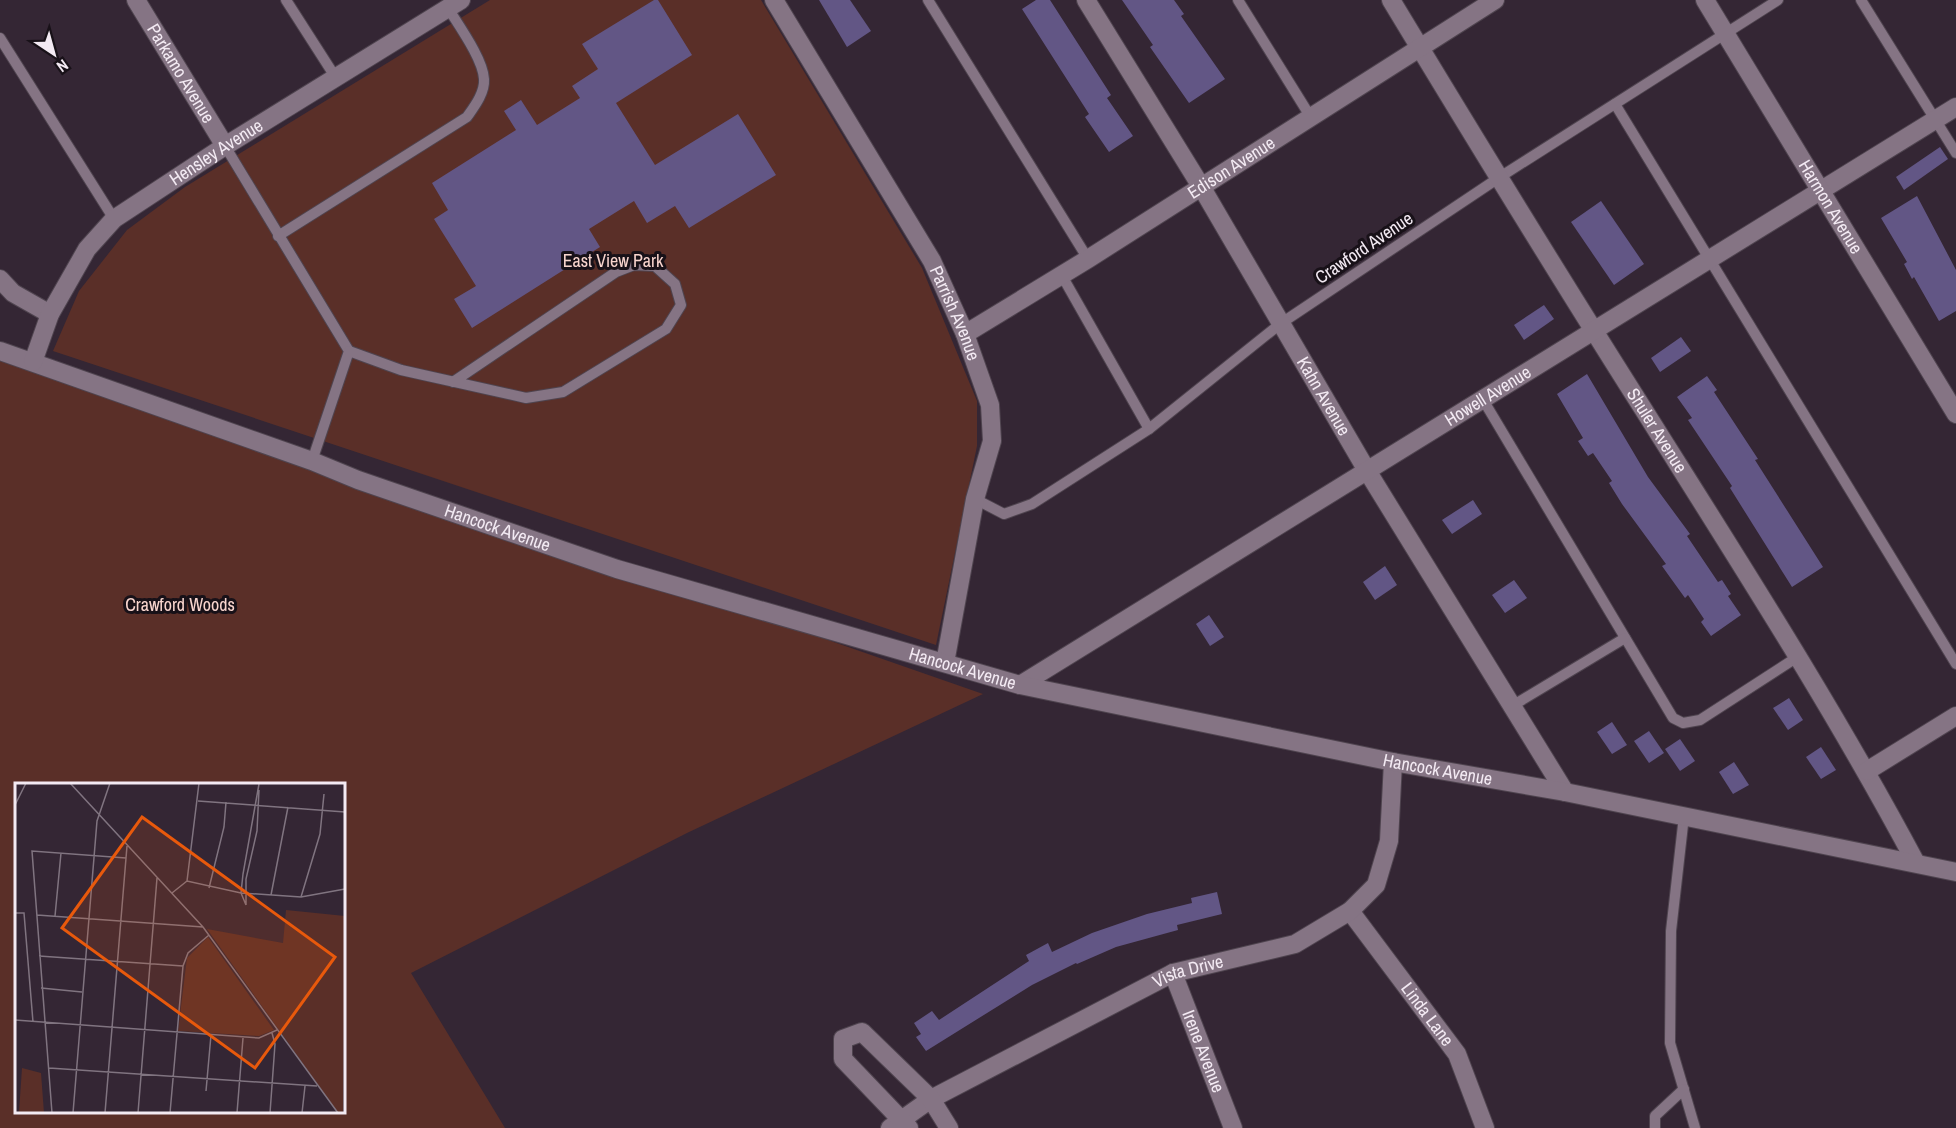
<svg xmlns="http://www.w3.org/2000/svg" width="1956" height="1128" viewBox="0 0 1956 1128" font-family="'Archivo Narrow',sans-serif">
<rect width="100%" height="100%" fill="#342634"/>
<!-- green -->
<g fill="#5a2f28" fill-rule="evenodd">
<path d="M490,0H761L922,268L977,401V446L936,645L53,351L79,291L127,230L185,187Z"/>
<path d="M0,351L983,694L687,833L411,973L505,1128H0ZM16,784H344V1112H16Z"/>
</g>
<!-- building -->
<g fill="#625685">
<path d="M654,0H658L692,55L616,103L655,165L738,114L776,175L689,228L675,206L647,223L634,201L589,229L600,247L472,328L454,299L476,286L434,219L448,210L432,183L516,130L504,111L521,100L537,125L580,98L572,86L598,69L582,44Z"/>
<path d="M819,0H850L871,31L847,47Z"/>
<path d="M1036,0H1050L1111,95L1107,98L1133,136L1109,152L1085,117L1089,114L1022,9Z"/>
<path d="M1122,0H1174L1184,14L1181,16L1225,79L1189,103L1150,47L1153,45Z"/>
<path d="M1940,147L1948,159L1904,190L1896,177Z"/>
<path d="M1917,196L1956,270V311L1939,321L1914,277L1912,279L1904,264L1907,262L1881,218Z"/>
<path d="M1601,201L1644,264L1614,285L1571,222Z"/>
<path d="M1544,305L1554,319L1524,340L1514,325Z"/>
<path d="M1681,337L1691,351L1660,372L1651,358Z"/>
<path d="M1587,374L1648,477L1690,534L1687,536L1718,582L1722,580L1731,594L1728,596L1741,615L1711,636L1701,622L1704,619L1688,595L1685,598L1672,580L1662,566L1666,564L1622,504L1609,483L1612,481L1593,453L1588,456L1578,441L1583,438L1557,394Z"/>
<path d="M1707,376L1717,390L1714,392L1758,459L1755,460L1823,567L1792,587L1730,488L1732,486L1688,420L1692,418L1677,397Z"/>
<path d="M1473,500L1482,514L1452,534L1442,520Z"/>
<path d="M1385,566L1397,585L1375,600L1363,582Z"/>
<path d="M1514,580L1527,598L1505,613L1492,595Z"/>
<path d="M1209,615L1224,637L1210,646L1196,624Z"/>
<path d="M1789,698L1803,720L1788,730L1773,708Z"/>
<path d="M1612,722L1627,745L1612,754L1597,732Z"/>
<path d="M1649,731L1664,753L1649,763L1634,741Z"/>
<path d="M1680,739L1695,761L1680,771L1665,749Z"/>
<path d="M1821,747L1836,770L1821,779L1806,757Z"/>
<path d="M1734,762L1749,785L1733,794L1719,772Z"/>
<path d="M1217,892L1222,914L1177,925L1178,930L1116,947L1077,964L1076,963L1032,985L926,1051L916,1037L921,1034L914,1023L932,1011L939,1020L1029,961L1026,955L1048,943L1052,952L1092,933L1147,914L1192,903L1191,898Z"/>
</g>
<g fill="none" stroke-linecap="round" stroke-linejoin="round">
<!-- service casing -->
<g stroke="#4f444f" stroke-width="12">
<g id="service">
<path d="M286,0L336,78"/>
<path d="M928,0L1088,259"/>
<path d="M1238,0L1310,116"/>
<path d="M1861,0L1956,153"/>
<path d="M0,38L114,219"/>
<path d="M1615,104L1956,664"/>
<path d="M225,146L349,351L312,461"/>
<path d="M278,236L467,117C474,107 485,93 484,79C483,59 459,26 448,8"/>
<path d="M1061,274L1149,429"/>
<path d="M349,351L401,370L526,398L563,392L666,329L681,305L675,284L655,266L634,265L616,272L453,382"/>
<path d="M1482,398L1673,718L1683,723L1700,720L1799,656"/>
<path d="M975,499L1004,514L1032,504L1149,429L1280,324L1500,177L1778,0"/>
<path d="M1512,706L1625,638"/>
<path d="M1684,816L1671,931L1670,1043L1695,1128"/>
<path d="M1655,1128V1116L1684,1089"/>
</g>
</g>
<!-- minor casing -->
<g stroke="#4f444f" stroke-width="20">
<g id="minor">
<path id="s1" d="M136,0L225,146"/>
<path id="s2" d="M774,0L932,261L965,334L990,405L992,441L975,499L945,663"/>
<path id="s3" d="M1086,0L1202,188L1366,469L1565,792"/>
<path id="s4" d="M1391,0C1475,139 1560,278 1647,415C1740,563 1834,709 1916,863"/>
<path d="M0,279L13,293L50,314"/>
<path id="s5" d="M965,334L1088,259L1495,0"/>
<path id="s6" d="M1020,685L1956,107"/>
<path d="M1867,771L1956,716"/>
<path id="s7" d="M1350,911L1457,1054L1485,1128"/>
<path id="s8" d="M1173,973L1233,1128"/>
<path id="s9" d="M890,1128L931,1099L1173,973L1295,944L1350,911L1376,885L1389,841L1393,762"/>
<path d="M909,1128L843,1059V1039L862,1032L931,1099L949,1128"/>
</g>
</g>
<!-- tertiary casing -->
<g stroke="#4f444f" stroke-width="20">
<g id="tertiary">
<path id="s10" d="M1705,0L1956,414"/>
<path id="s11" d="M0,351L312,461L358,480L617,569L1020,685L1393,762L1565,792L1956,872"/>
<path id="s12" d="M33,362L50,314L87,249L114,219L225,146L461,0"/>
</g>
</g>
<!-- service -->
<use href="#service" stroke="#857484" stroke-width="10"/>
<!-- minor -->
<use href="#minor" stroke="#857484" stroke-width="18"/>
<!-- tertiary -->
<use href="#tertiary" stroke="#857484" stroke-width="18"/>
</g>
<g text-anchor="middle" stroke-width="6" stroke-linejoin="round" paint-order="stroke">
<!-- street labels -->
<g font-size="18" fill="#f3eaf3" stroke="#181118">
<text dy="6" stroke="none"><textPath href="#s1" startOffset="86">Parkamo Avenue</textPath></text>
<text dy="6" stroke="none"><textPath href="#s12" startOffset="288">Hensley Avenue</textPath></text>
<text dy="6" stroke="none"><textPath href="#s5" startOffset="314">Edison Avenue</textPath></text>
<text dy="6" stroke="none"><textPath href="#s10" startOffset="242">Harmon Avenue</textPath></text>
<text transform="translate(1364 248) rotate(-34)" y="6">Crawford Avenue</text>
<text dy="6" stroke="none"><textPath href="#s2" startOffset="362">Parrish Avenue</textPath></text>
<text dy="6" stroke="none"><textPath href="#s6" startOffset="550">Howell Avenue</textPath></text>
<text dy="6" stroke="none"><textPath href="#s3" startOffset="462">Kahn Avenue</textPath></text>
<text dy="6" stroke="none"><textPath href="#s4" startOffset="506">Shuler Avenue</textPath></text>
<text dy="6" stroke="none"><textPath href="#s11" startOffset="528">Hancock Avenue</textPath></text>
<text dy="6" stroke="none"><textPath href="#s11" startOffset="1014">Hancock Avenue</textPath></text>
<text dy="6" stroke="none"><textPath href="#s11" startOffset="1500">Hancock Avenue</textPath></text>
<text dy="6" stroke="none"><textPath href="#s9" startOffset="338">Vista Drive</textPath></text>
<text dy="6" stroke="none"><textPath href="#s7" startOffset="129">Linda Lane</textPath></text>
<text dy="6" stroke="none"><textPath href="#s8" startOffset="84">Irene Avenue</textPath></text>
</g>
<!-- park labels -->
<g font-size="18" fill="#f9d5ce" stroke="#181118">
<text x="613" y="267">East View Park</text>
<text x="180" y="611">Crawford Woods</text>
</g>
</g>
<!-- overview -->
<g transform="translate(15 783)">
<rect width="330" height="330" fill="#342634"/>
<path d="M271,127L330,133L328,330H323L192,146L268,160ZM193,154L259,247L244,253L163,248L172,175ZM7,285L26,290L29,330L4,329Z" fill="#5a2f28"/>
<path fill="none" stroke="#807480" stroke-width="1.5" d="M55,0L188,144L323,330M183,18L330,29M0,22L11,0M172,98L184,0M194,105L209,44L211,19M157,110L172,98L226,110L286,114L330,106M256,112L273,24M286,114L305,51L309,11M231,122L226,110L228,91L244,1M231,122V96L242,48L244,7M0,130H9L18,239M22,132L188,144M40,133L46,70M24,173L168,183M26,205L67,209M0,237L244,255L262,247M34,285L302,303M191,308L196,252M37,330L17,68L111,75M58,330L82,38L95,0M90,330L112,63M123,330L142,95M155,330L168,183L173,170L194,152M222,330L228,255M255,330L260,261L257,250M287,330L290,303"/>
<path fill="#e8590c" fill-opacity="0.15" stroke="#e8590c" stroke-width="3" d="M127,34L320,174L240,285L47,145Z"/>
<rect width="330" height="330" fill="none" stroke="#f3eaf3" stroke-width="3"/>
</g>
<!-- north arrow -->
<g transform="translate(54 54) rotate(144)" stroke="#181118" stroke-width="4.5" paint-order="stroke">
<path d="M0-4.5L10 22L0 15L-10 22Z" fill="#f3eaf3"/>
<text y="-9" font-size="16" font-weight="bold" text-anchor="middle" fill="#f3eaf3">N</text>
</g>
</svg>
